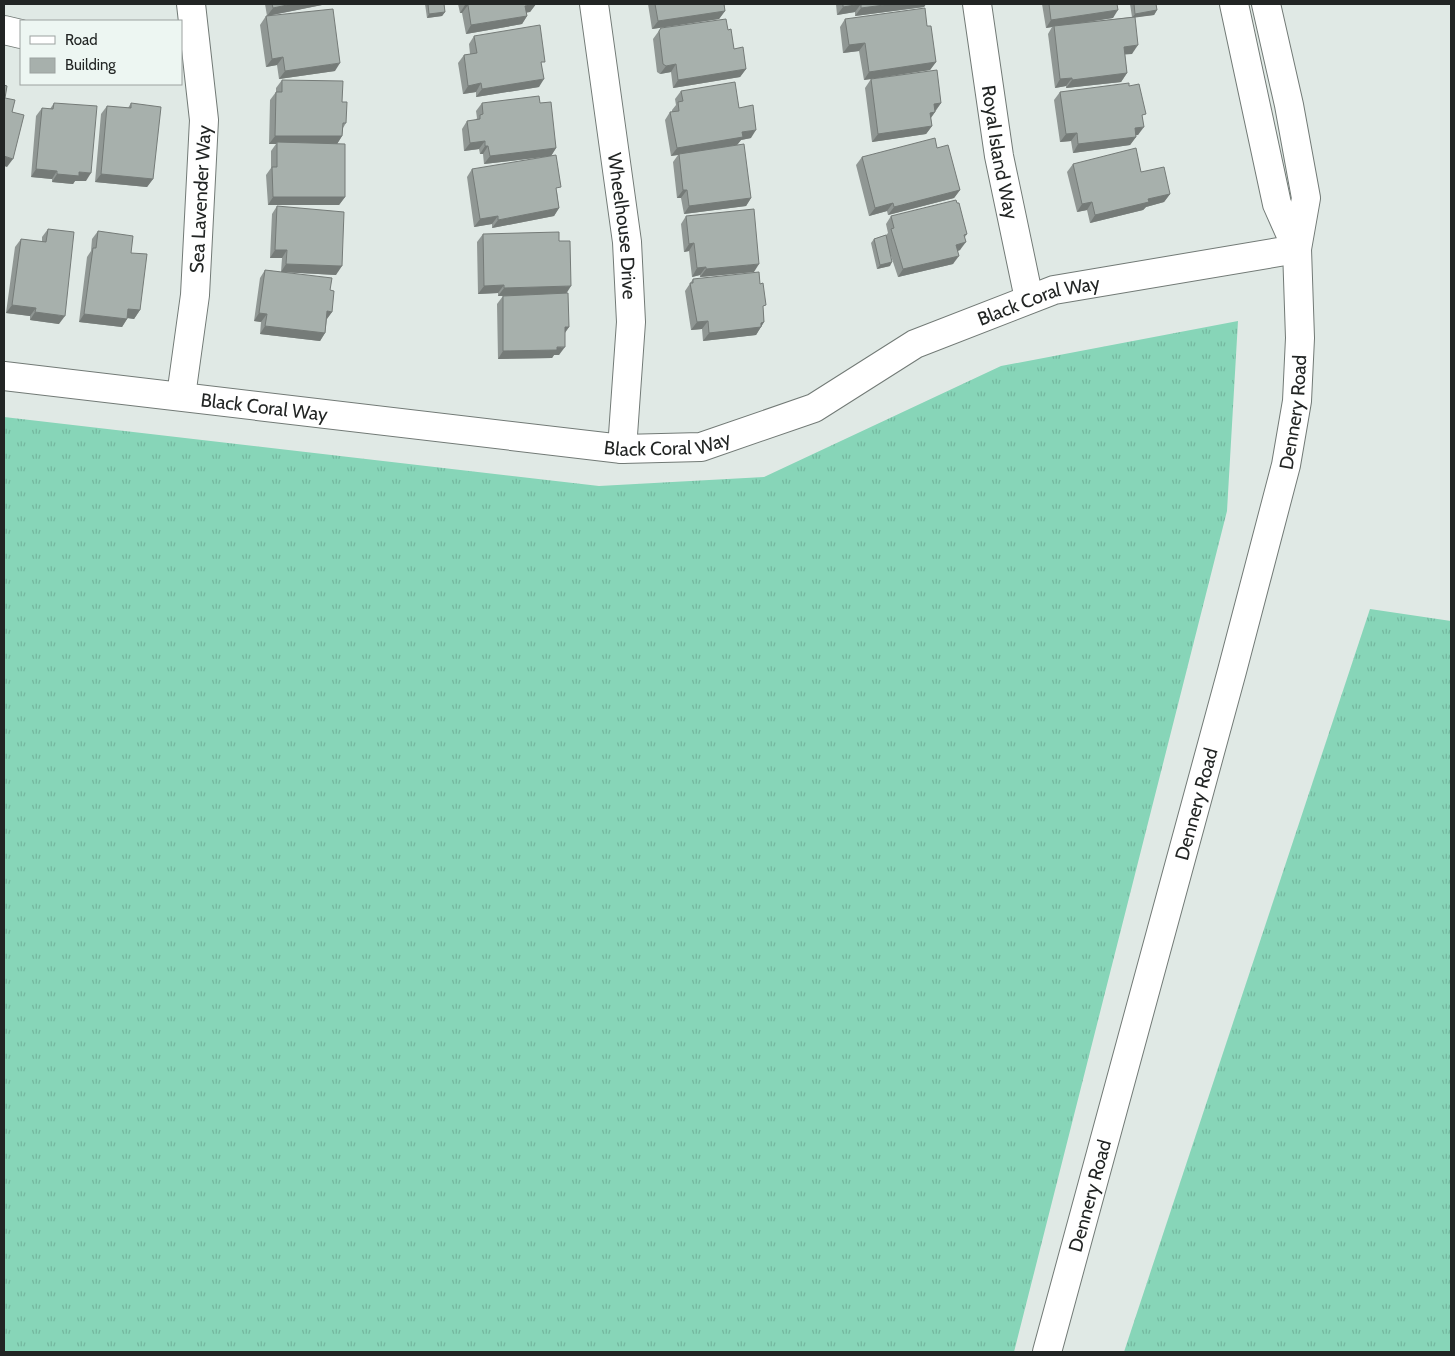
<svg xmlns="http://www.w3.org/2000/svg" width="1455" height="1356" viewBox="0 0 1455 1356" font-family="Cabin,sans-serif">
<defs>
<pattern id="grass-tufts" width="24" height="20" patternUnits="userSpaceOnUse" patternTransform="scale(1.25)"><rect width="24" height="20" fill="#87d5b8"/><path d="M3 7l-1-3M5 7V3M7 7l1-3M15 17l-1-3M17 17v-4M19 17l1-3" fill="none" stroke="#74b79e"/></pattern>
</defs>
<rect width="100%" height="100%" fill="#e0e9e5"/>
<!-- grass -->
<g fill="url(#grass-tufts)">
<path d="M1238,321L1227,511L1014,1352H4V417L599,486L764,477L1001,366Z"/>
<path d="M1370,609L1451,621V1352H1124Z"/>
</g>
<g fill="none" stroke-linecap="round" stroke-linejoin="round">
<!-- minor casing -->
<g stroke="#727a76" stroke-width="30">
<g id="minor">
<path id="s1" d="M594,4L627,242L631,322L622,449"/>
<path id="s2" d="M977,4L999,156L1029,299"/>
<path d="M4,30L21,34"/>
<path id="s3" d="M4,376L622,449L701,447L814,408L915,344L1054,290L1297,249"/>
<path id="s4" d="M181,396L195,295L204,120L191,4"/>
</g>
</g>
<!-- tertiary casing -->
<g stroke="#727a76" stroke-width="30">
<g id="tertiary">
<path d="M1234,4L1277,204L1297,249"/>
<path id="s5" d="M1047,1352L1232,671L1286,465L1297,401L1300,338L1297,249L1306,198L1289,105L1266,4"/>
</g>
</g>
<!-- minor -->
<use href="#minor" stroke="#fff" stroke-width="28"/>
<!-- tertiary -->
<use href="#tertiary" stroke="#fff" stroke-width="28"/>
</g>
<!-- wall -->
<g fill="#909794">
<path d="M259,4H327L267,16L265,4L259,5Z"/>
<path d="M425,4H444L445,12L442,16L427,18Z"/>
<path d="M458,4H536L530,12H527V16L522,24L466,34L462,13H460Z"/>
<path d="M648,4H724L725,11L719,19L652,29Z"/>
<path d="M836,4H926L924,7L855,16V12L837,15Z"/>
<path d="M1042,4H1117L1113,18L1087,22L1132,17L1130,4H1156L1157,10L1154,15L1135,17L1132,54H1125L1127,73L1121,82L1066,88V86L1055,88L1048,34L1052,27L1046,28Z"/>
<path d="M266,16L335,71L279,79L277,65L266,67L260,25Z"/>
<path d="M845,19L927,26L936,62L930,70L864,80L859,51L843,53L840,27Z"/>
<path d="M661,28L728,30L734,49L746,69L740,77L673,88L671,72L660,74L657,72L653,39Z"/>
<path d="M474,36L542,66L539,87L476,97V92L463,94L458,63L464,55L470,54L469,44Z"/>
<path d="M871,79L941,103L931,118L932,126L926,134L872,142L865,88Z"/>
<path d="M282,80L342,102L346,123L343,128L342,136L337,144L345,197L339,205H268L266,175L271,168V151L276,144H269L270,100L276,92V88Z"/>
<path d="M1129,86L1143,119L1138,135H1136V137L1130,145L1073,153L1071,141L1060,142L1054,100L1060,92Z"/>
<path d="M681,91L739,108L751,138L741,140L737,145L715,149L751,198L746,206L684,214L681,198H677L673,162L678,155L671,156L665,120L670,112H672V110L676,105L675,99Z"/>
<path d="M54,103L86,181H75L73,184L52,182V179L31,177L36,116L42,108L50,109Z"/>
<path d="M131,103L153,179L147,187L95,182L101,114L107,106L128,108Z"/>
<path d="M482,103H540L556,148L551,156L484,164L483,154H480L479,149L464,151L462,129L467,121L476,120L477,118L476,111Z"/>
<path d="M937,148L960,190L954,198L888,215L887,211L869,216L856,165L862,157Z"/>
<path d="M1073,164L1141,172L1170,194L1164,202L1146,207L1143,210L1090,223L1087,210L1077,212L1067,172Z"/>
<path d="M472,169L557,192L559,208L554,216L492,228V224L474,227L467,177Z"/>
<path d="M277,206L336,275L283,272L330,290L332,312L327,319L325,333L320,341L260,334L261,322L254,321L260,278L265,270L281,272L282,258H270L272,214Z"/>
<path d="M686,216L754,272L700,277V275L692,277L689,251L684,252L681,224Z"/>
<path d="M891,216L967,234L965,237L960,250L958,251L953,264L898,277L890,253V266L877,269L871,243L874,239L886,235L888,233L886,224Z"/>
<path d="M48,229L59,324L30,320V316L6,313L15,247L21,239L42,242V237Z"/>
<path d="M98,231L131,253L140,310L134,319L127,318V319L122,327L79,322L87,257L91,251L92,239Z"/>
<path d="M483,234L559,241L566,293L569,327L565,333L559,355H554L552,358L498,359L497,304L503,296L537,295L498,296V293L478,294L477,242Z"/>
<path d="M693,279L763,309L764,322L756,335L703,341L702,329L691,330L685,291Z"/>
</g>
<!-- shaded-wall -->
<g fill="#757b78">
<path d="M292,4H327L267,16L273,8Z"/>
<path d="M536,4L530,12L520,14L525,6Z"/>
<path d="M861,4L855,12L837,15L843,7Z"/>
<path d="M892,4H926L924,7L855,16L861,8Z"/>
<path d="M465,5H468L462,13H460Z"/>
<path d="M1118,10L1113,18L1054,27V26L1052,27L1046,28L1051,20Z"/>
<path d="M1157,10L1154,15L1132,18L1135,14Z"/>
<path d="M725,11L719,19L652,29L658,21Z"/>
<path d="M445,12L442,16L427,18L429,14Z"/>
<path d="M527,16L522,24L466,34L471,25Z"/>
<path d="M865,43L859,51L843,53L849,45Z"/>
<path d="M1138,45L1132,54L1118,55L1124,47Z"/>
<path d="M283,57L277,65L266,67L272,59Z"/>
<path d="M936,62L930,70L864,80L869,72Z"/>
<path d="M340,63L335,71L279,79L285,71Z"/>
<path d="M676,64L671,72L660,74L666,66Z"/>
<path d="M746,69L740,77L673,88L678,80Z"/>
<path d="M1127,73L1121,82L1066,88L1072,80Z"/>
<path d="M1072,78L1066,86L1055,88L1060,79Z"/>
<path d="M544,79L539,87L476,97L482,89Z"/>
<path d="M481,83L476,92L463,94L468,86Z"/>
<path d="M941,103L935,111L928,112L934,104Z"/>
<path d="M935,112L929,120L930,113Z"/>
<path d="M932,126L926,134L872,142L878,134Z"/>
<path d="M1144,127L1138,135L1129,136L1135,128Z"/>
<path d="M756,130L751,138L741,140L737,145L671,156L677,148L742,132Z"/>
<path d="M1077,133L1071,141L1060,142L1066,134Z"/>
<path d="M275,136H342L337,144L277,142L276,144H269Z"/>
<path d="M1136,137L1130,145L1073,153L1078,144Z"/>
<path d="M485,141L479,149L464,151L470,143Z"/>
<path d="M485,146H488L483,154H480Z"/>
<path d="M556,148L551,156L484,164L490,156Z"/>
<path d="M4,156L13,159L7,167L4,166Z"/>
<path d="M36,169L57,171L52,179L31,177Z"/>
<path d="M79,172L91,173L86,181H75L73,184L52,182L57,174Z"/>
<path d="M101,174L153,179L147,187L95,182Z"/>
<path d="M683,190H687L681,198H677Z"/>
<path d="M960,190L954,198L888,215L894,207Z"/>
<path d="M1170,194L1164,202L1146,207L1143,210L1090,223L1095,215L1148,199Z"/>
<path d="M273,197H345L339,205H268Z"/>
<path d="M751,198L746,206L684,214L689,206Z"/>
<path d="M1092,202L1087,210L1077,212L1082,204Z"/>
<path d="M893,203L887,211L869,216L875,208Z"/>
<path d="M559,208L554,216L492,228L498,220Z"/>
<path d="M498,216L492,224L474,227L480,219Z"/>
<path d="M966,242L960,250L950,253L956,245Z"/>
<path d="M694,243L689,251L684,252L689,244Z"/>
<path d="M275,250H287L282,258H270Z"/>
<path d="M959,256L953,264L898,277L903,269Z"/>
<path d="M892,262L890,266L877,269L880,265Z"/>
<path d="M286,264L342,266L336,275L281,272Z"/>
<path d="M759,264L754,272L700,277L706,269Z"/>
<path d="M706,267L700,275L692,277L697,268Z"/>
<path d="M504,285L498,293L478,294L484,286Z"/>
<path d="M571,286L566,294L498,296L504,288Z"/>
<path d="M12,305L36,308L30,316L6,313Z"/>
<path d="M128,309L140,310L134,319L122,317Z"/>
<path d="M327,311L332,312L326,320Z"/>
<path d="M35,312L65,316L59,324L30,320Z"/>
<path d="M259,313L267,314L261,322L254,321Z"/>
<path d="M84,314L127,319L122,327L79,322Z"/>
<path d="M708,321L702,329L691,330L697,322Z"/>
<path d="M764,322L756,335L703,341L709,333Z"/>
<path d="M265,326L325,333L320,341L260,334Z"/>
<path d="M565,327H569L563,335Z"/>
<path d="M565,347L559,355H554L552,358L498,359L503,351Z"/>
</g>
<!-- building -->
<g fill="#a7b0ac" stroke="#757b78">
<path d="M272,4H292L273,8Z"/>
<path d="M428,4H444L445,12L429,14Z"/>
<path d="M465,4H536L525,6L527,16L471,25L468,5H465Z"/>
<path d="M655,4H724L725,11L658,21Z"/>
<path d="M843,4H892L861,8V4L843,7Z"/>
<path d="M1049,4H1117L1118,10L1051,20Z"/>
<path d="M1134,4H1156L1157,10L1135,14Z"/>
<path d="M925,8L927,26H931L936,62L869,72L865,43L849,45L845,19Z"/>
<path d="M333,9L340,63L285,71L283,57L272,59L266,16Z"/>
<path d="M1135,17L1138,45L1124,47L1127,73L1072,80V78L1060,79L1054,26Z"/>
<path d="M726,19L728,30L731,29L734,49L743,47L746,69L678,80L676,64L666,66L663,64L659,31L661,28Z"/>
<path d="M540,25L545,62H541L544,79L482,89L481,83L468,86L464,55L477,53L474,36Z"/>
<path d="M937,70L941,103L934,104L935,112L930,113L932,126L878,134L871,79Z"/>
<path d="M282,80L343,81L342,102H347L346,123H343L342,136H275L276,92H282Z"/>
<path d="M735,82L739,108L753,105L756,130L742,132L743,137L677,148L670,112L679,111L678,102L683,101L681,91Z"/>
<path d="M1129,83V86L1139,84L1146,114L1142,115L1144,127L1135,128L1136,137L1078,144L1077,133L1066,134L1060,92Z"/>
<path d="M4,85L7,86L5,98L15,100L12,112L24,115L13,159L4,156Z"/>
<path d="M539,96L540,103L551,102L556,148L490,156L488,146H485V141L470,143L467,121L480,119V115L483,114L482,103Z"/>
<path d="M54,103L97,106L91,173L79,172V176L57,174V171L36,169L42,108L53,109Z"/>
<path d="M131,103L161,107L153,179L101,174L107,106L131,108Z"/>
<path d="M935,138L937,148L948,145L960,190L894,207L893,203L875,208L862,157Z"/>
<path d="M277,142L345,144V197H273L272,167H277Z"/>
<path d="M744,144L751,198L689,206L687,190H683L679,154Z"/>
<path d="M1136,148L1141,172L1164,167L1170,194L1148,199L1149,202L1095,215L1092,202L1082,204L1073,164Z"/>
<path d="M556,155L561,187L556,188L559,208L498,220V216L480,219L472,169Z"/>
<path d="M956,200L957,203H959L967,234L964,235L966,242L956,245L959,256L903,269L891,229L894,228L891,216Z"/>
<path d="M277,206L344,212L342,266L286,264L287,250H275Z"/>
<path d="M754,209L759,264L706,269V267L697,268L694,243L689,244L686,216Z"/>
<path d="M48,229L74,232L65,316L35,312L36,308L12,305L21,239L46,242Z"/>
<path d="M98,231L133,236L131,253L147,254L140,310L128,309L127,319L84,314L93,248H96Z"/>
<path d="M559,232V241H570L571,286L504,288V285L484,286L483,234Z"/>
<path d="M886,235L892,262L880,265L874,239Z"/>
<path d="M265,270L332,278L330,290L334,291L332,312L327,311L325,333L265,326L267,314L259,313Z"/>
<path d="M759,272L760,284L763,283L766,305L763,306L764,322L761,323V327L709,333L708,321L697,322L690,283H693V279Z"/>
<path d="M568,293L569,327H565V347H557V350L503,351V296Z"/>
</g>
<g text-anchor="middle" stroke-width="4" stroke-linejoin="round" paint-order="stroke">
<!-- street labels -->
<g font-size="19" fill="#222524" stroke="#edf6f2">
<text dy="7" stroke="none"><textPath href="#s2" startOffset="150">Royal Island Way</textPath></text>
<text dy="7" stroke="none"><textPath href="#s4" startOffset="198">Sea Lavender Way</textPath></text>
<text dy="7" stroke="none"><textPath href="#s1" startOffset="224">Wheelhouse Drive</textPath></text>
<text dy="7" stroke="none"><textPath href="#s3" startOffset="1072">Black Coral Way</textPath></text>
<text dy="7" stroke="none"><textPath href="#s3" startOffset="262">Black Coral Way</textPath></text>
<text dy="7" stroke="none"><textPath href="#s5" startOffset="972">Dennery Road</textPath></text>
<text dy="7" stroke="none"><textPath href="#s3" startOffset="668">Black Coral Way</textPath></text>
<text dy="7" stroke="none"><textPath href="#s5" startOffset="568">Dennery Road</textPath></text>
<text dy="7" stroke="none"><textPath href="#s5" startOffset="162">Dennery Road</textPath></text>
</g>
</g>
<!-- border -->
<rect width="1455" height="1356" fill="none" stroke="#222524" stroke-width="10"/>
<!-- legend -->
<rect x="20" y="20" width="162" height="65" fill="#edf6f2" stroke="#9ca2a0"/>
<rect x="30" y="36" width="25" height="8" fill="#ffffff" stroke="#9ca2a0"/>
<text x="65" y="45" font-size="15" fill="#222524">Road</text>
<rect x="30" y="58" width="25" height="15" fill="#a7b0ac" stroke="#9ca2a0"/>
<text x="65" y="70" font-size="15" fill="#222524">Building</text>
</svg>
